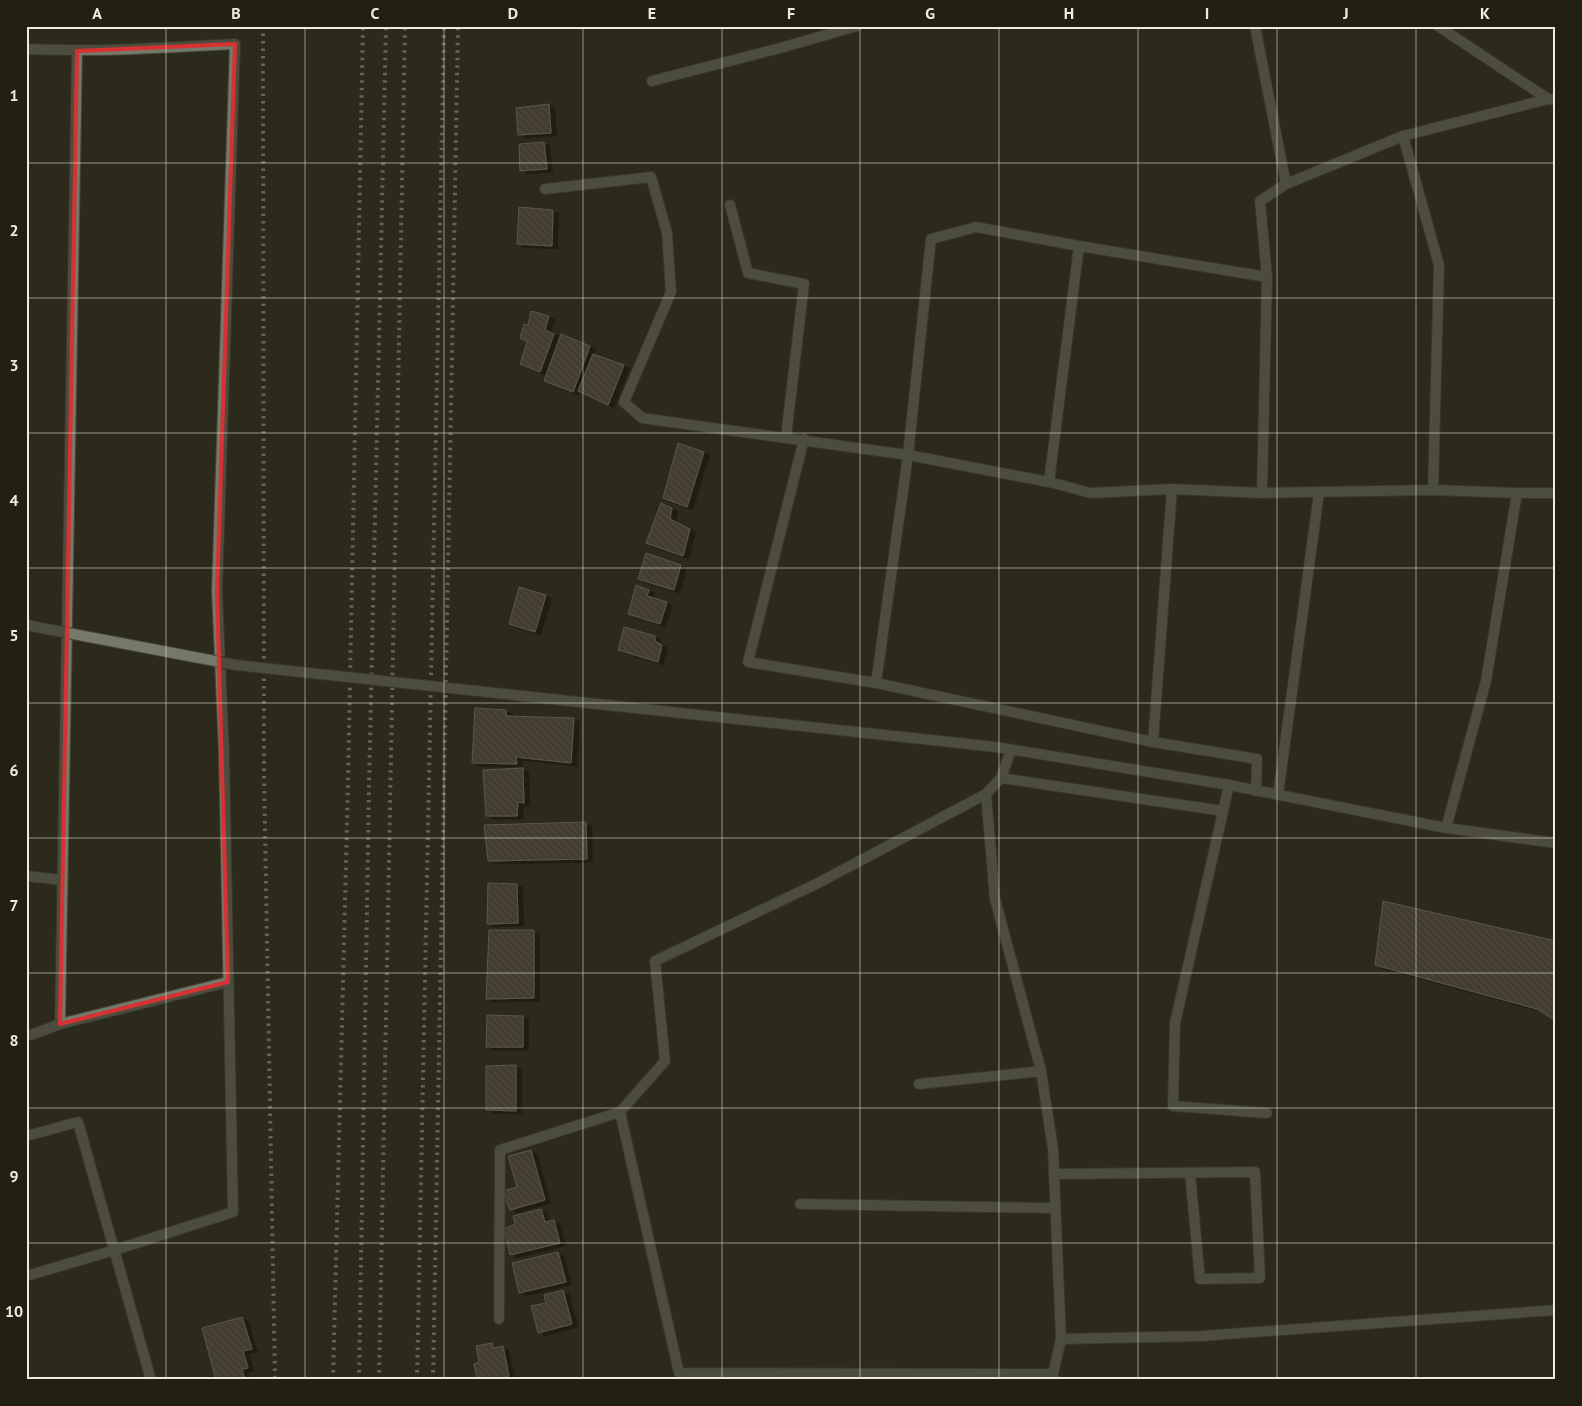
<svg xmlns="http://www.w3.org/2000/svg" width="1582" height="1406" viewBox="0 0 1582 1406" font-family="'PT Sans',sans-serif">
<defs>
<pattern id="building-back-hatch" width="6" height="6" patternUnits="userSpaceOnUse" patternTransform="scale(1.25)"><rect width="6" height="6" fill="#5e5546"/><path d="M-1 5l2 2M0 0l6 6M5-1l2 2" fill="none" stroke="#756e60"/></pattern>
<filter id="shadow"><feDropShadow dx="5.5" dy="3" stdDeviation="0" flood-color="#0009"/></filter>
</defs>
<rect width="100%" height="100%" fill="#2c2a1b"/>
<!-- building -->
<g fill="url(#building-back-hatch)" stroke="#968d7d" filter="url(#shadow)">
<path d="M549,104L551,133L518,135L516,108Z"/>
<path d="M544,142L547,169L520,171L519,144Z"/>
<path d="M519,207L553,210L552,246L517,244Z"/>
<path d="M531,311L549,316L545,330L554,334L540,372L520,364L527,342L520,338L524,324L528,325Z"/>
<path d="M561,334L590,346L573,392L544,381Z"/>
<path d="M593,354L624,365L608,405L578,391Z"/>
<path d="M678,443L704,452L687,507L663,498Z"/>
<path d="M661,503L672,508L670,519L690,529L683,556L646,543Z"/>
<path d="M646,553L681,565L674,590L638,579Z"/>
<path d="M636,585L649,590L647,596L667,602L660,624L628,614Z"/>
<path d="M519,587L546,595L535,632L509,624Z"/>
<path d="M624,627L655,636V641L662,645L658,662L618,650Z"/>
<path d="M475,708L506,710V716L574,718L571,763L516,757L517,764L472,763Z"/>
<path d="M523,768L524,803L518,802L517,816H486L483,770Z"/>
<path d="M586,822L587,859L488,861L484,825Z"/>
<path d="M488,883L517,884L518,923L487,924Z"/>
<path d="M1383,901L1556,941V1021L1537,1009L1375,965Z"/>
<path d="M489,930H534V998L486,999Z"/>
<path d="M487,1015L523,1016V1047H486Z"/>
<path d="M516,1065V1111L486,1110V1066Z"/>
<path d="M531,1150L545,1200L510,1210L502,1191L517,1187L508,1156Z"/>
<path d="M541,1209L545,1222L554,1220L560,1243L510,1255L504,1229L515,1224L513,1216Z"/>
<path d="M558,1252L566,1282L519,1293L512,1263Z"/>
<path d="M563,1290L572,1324L538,1333L531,1306L546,1303L544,1295Z"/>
<path d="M242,1317L252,1349L243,1351L248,1368L242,1369L245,1380H216L202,1328Z"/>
<path d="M492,1343L493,1348L503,1346L509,1376L505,1377L506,1380H477L474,1364L479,1362L476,1346Z"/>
</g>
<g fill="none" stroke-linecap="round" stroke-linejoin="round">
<!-- service casing -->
<g stroke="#474537" stroke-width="12">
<g id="service">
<path d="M1255,26L1286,184"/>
<path d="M1438,26L1548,99"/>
<path d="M652,81L784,47L857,26"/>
<path d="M1403,136L1439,265L1433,490"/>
<path d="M730,205L748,273L804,284L786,437"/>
<path d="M804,439L748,662L876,683L908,455L931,239L976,227L1079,246L1267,277"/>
<path d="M1049,482L1079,246"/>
<path d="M1262,493L1267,277L1260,201L1286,184L1403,136L1548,99L1556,100"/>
<path d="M1153,742L1172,489"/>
<path d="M1001,778L1223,811"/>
<path d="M1278,795L1319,493"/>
<path d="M1446,828L1486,681L1517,493"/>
<path d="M919,1084L1041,1071"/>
<path d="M1054,1174L1255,1172L1260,1278L1200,1279L1190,1173"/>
<path d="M800,1204L1055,1208"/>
</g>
</g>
<!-- minor casing -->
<g stroke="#474537" stroke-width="12">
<g id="minor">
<path d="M26,49C96,52 165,48 235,44L217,591L224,752L233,1212L115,1250L26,1276"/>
<path d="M545,189L651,177L667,233L671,292L624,402L642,418L908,455L1049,482L1091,493L1172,489L1262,493L1433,490L1517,493H1556"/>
<path d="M876,683L1153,742L1257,759L1256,791"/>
<path d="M1011,750L1001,778L986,794L995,899L1041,1071L1053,1149L1061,1339L1053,1374L1054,1380"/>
<path d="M1229,785L1175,1023L1173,1106L1267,1113"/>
<path d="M26,876L62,880"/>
<path d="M60,1024L77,51"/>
<path d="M31,1035L60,1024L228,982"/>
<path d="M620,1112L665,1061L655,961L818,883L986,794"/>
<path d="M26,1136L78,1122L151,1380"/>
<path d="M499,1319L500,1150L620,1112L679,1373L1053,1374"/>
<path d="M1061,1339L1202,1336L1556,1310"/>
</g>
</g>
<!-- tertiary casing -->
<g stroke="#474537" stroke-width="12">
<path id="tertiary" d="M996,747L1229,785L1446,828L1556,843"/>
</g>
<!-- service -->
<use href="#service" stroke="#747969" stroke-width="10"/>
<!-- minor -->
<use href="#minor" stroke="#747969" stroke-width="10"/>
<!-- tertiary -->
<use href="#tertiary" stroke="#747969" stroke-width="10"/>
<!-- rail -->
<g stroke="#adaca0" stroke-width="4" stroke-dasharray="2.5 5" stroke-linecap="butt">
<path d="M263,26L264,775L275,1380"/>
<path d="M333,1380L348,783L363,26"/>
<path d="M359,1380L369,787L386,26"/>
<path d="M379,1380L405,26"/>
<path d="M417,1380L444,26"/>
<path d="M433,1380L458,26"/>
</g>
<!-- tertiary-bridge casing -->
<g stroke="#474537" stroke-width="12" stroke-linecap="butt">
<path id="tertiary-bridge" d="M26,625L236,665L996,747"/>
</g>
<!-- tertiary-bridge -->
<use href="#tertiary-bridge" stroke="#747969" stroke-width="10"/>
</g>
<!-- marked area -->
<path d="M0 0H1582V1406H0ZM235,44L217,591L228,982L60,1024L77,51Z" fill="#2c2a1b" fill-opacity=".55" fill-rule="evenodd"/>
<path fill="none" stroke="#d73231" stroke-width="4" stroke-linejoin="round" d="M235,44L217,591L228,982L60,1024L77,51Z"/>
<!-- grid -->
<path fill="none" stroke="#edece2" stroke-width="1" stroke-opacity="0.55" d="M166,26V1380M305,26V1380M444,26V1380M583,26V1380M722,26V1380M860,26V1380M999,26V1380M1138,26V1380M1277,26V1380M1416,26V1380M26,163H1556M26,298H1556M26,433H1556M26,568H1556M26,703H1556M26,838H1556M26,973H1556M26,1108H1556M26,1243H1556"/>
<!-- border -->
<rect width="1582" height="1406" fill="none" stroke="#222012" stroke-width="55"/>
<rect x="28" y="28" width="1526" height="1350" fill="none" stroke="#edece2" stroke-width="2"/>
<g font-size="16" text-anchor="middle" font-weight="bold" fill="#edece2">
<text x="97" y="19">A</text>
<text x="236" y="19">B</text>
<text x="375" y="19">C</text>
<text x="513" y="19">D</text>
<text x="652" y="19">E</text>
<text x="791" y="19">F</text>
<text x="930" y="19">G</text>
<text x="1069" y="19">H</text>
<text x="1207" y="19">I</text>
<text x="1346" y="19">J</text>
<text x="1485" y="19">K</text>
<text x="14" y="101">1</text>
<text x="14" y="236">2</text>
<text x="14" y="371">3</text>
<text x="14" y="506">4</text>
<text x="14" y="641">5</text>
<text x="14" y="776">6</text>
<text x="14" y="911">7</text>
<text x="14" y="1046">8</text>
<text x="14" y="1182">9</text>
<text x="14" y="1317">10</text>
</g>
</svg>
